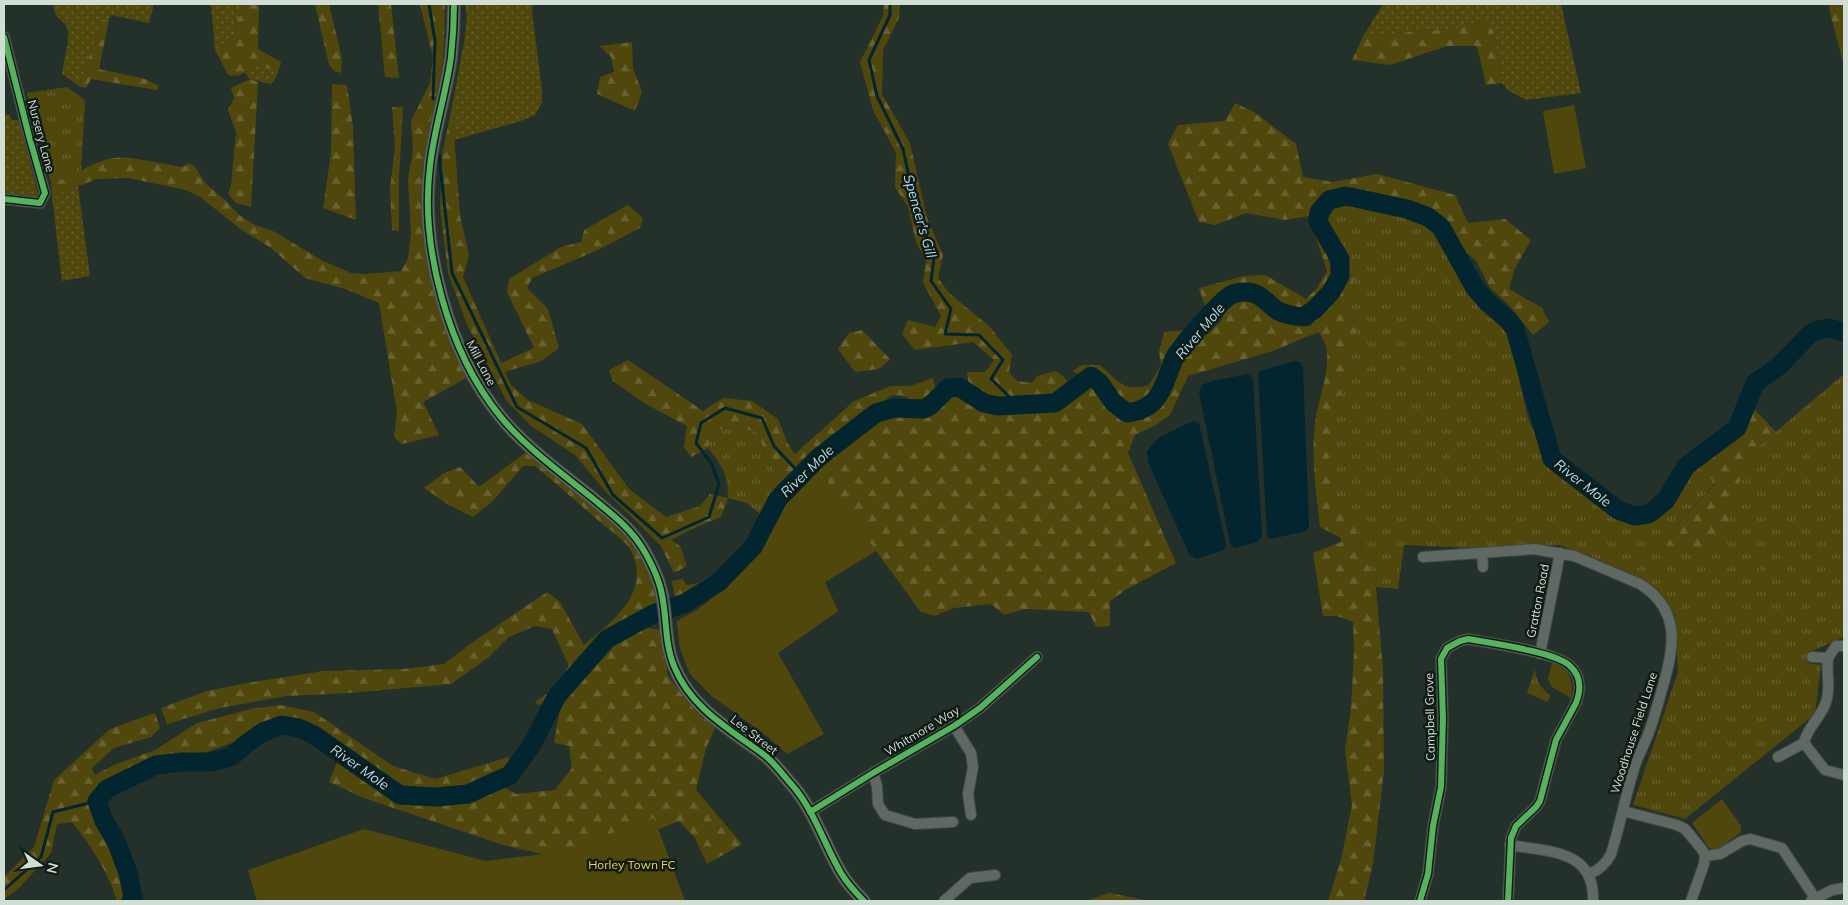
<svg xmlns="http://www.w3.org/2000/svg" width="1848" height="905" viewBox="0 0 1848 905" font-family="Mulish,sans-serif">
<defs>
<pattern id="grass-tufts" width="24" height="20" patternUnits="userSpaceOnUse" patternTransform="scale(1.25)"><rect width="24" height="20" fill="#50470d"/><path d="M3 7l-1-3M5 7V3M7 7l1-3M15 17l-1-3M17 17v-4M19 17l1-3" fill="none" stroke="#686130"/></pattern>
<pattern id="forest-firs" width="22" height="20" patternUnits="userSpaceOnUse" patternTransform="scale(1.25)"><rect width="22" height="20" fill="#50470d"/><path d="M5 1l3.5 6h-7zM16 11l3.5 6h-7z" fill="#686130"/></pattern>
<pattern id="garden-dots" width="8" height="8" patternUnits="userSpaceOnUse" patternTransform="scale(1.25)"><rect width="8" height="8" fill="#50470d"/><path d="M2 2h.1M6 6h.1" fill="none" stroke="#686130" stroke-width="1.8" stroke-linecap="round"/></pattern>
</defs>
<rect width="100%" height="100%" fill="#24312a"/>
<!-- grass -->
<g fill="url(#grass-tufts)">
<path d="M67,87L85,100L81,170L67,179L51,183L27,93Z"/>
<path d="M1343,204L1368,206L1414,217L1435,230L1476,297L1511,332L1516,353L1520,385L1528,418L1547,463L1622,518L1639,521L1658,516L1673,501L1689,471L1698,466L1716,482L1668,535L1743,470L1752,452L1844,374V637L1810,652L1808,663L1821,665L1815,714L1685,819L1633,805L1678,672L1675,616L1658,590L1629,573L1590,556L1559,545L1475,548L1404,545L1398,589L1376,587L1357,532L1346,519L1332,493L1328,451L1345,370L1356,332L1348,300L1355,277L1348,274L1347,251L1336,239L1328,220L1333,209Z"/>
<path d="M734,427L758,432L766,458L782,481L771,493L760,514L747,503L728,498C728,475 723,466 708,448L716,430Z"/>
<path d="M1535,669C1536,681 1541,688 1550,696L1548,702L1527,693Z"/>
</g>
<!-- forest -->
<g fill="url(#forest-firs)">
<path d="M247,4H259L258,49L281,62L278,72L254,64C246,73 239,78 228,75L215,50L235,36L236,22Z"/>
<path d="M315,4H329L342,59L341,73L334,71L329,65Z"/>
<path d="M378,4H391L399,78L385,77Z"/>
<path d="M420,4H445C444,28 445,55 440,79C433,113 424,145 422,180C419,226 427,278 443,322C449,341 459,359 468,377L423,402L439,435L402,444L394,437L397,412L379,303L345,289L305,278L271,248L242,230L200,197L186,190L128,178L97,179L52,196L51,183C73,177 91,162 113,158C127,155 167,165 183,167L189,163L195,167L206,184L225,200L239,215L255,225L273,231L323,261L351,273L366,274L401,271L408,259L411,232L408,178L413,150L411,121L430,83L433,58Z"/>
<path d="M884,4H900L899,18L883,50L882,94L910,143L927,218L943,255L938,278L949,293L990,327L1012,355L1009,372L1017,381L1032,383L1037,376L1056,371L1065,378L1071,386L1058,396L1026,399L990,398L969,385L967,372H985L994,360L973,342L915,350L902,334L908,320L935,327L941,316L923,282L926,261L916,242L908,207L895,187L896,153L873,110L860,62L883,16Z"/>
<path d="M1829,4H1844V65L1830,13Z"/>
<path d="M102,19L109,20L99,69L145,79L159,86L157,90L91,79L86,88L79,86Z"/>
<path d="M1485,20L1494,32L1502,83L1486,85L1477,46H1447L1390,65L1352,60L1364,35L1453,29Z"/>
<path d="M632,42L633,68L642,92L635,111L597,94L600,77L614,72L611,57L600,46Z"/>
<path d="M250,79L258,82L251,207L236,203L228,194L231,185L236,132L228,110L234,98L231,88Z"/>
<path d="M332,84L347,85L353,127L356,220L323,208L331,153Z"/>
<path d="M1235,103L1254,112L1296,144L1303,177L1333,182L1377,174L1455,195L1468,223L1505,219L1531,240L1515,268L1509,289L1542,308L1549,322L1533,335L1509,305L1490,288L1476,260L1462,250L1444,219L1408,207L1348,192L1323,195L1311,213C1317,235 1330,254 1332,276L1315,300L1300,311L1281,306L1265,292L1247,287L1224,292L1207,313L1199,288L1244,276L1265,275L1306,299L1317,288L1327,271L1309,216L1285,220L1246,213L1215,225L1199,222L1168,144L1178,125L1225,121Z"/>
<path d="M403,107L399,177V231L392,230L390,188L395,148L392,107Z"/>
<path d="M452,107L460,216L469,255L463,277L501,363L534,348L507,292L509,279L561,247L581,242L584,230L628,205L643,218L640,228L598,250L532,278L527,288L548,309L559,348L541,361L505,372L511,385L528,400L582,424L629,489L666,517L700,506L710,494L728,498L721,517L694,528L671,540L680,546L687,566L674,573L661,546L605,491L575,455L530,425L506,400L466,322L448,273L440,208L442,155Z"/>
<path d="M1348,274L1355,277L1348,300L1356,332L1345,370L1328,451L1332,493L1346,519L1369,524V531L1357,532L1376,587L1383,671L1384,771L1373,864L1364,901H1328L1341,860L1352,805L1345,750L1351,708L1354,652L1353,622L1337,616H1323L1313,553L1341,542V538L1320,527C1316,492 1310,451 1316,416C1320,393 1338,351 1318,332L1273,351L1188,376L1170,415L1157,424L1135,435L1128,453L1176,563L1127,589L1110,601V626L1096,627L1089,612L1025,609L1004,615L991,604L954,608L935,616L921,612L876,551L824,582L838,611L778,653L767,736L712,696L690,674L680,648L677,621L696,625L827,481L817,467L877,416L900,411L921,413L934,409L952,394C969,396 971,404 984,408C997,413 1050,412 1061,405C1070,400 1078,391 1085,385H1097L1118,413L1127,420H1142L1157,411L1174,381L1181,363L1200,341L1221,321L1227,307L1237,298L1257,299C1275,315 1287,321 1310,326L1327,308Z"/>
<path d="M862,330L890,359L879,369L855,372L838,349L849,333Z"/>
<path d="M1185,330V337L1169,355L1165,371L1157,389L1144,405L1128,408L1115,399L1108,382L1094,371L1079,375L1073,371L1081,365H1100C1118,381 1123,392 1149,385L1161,365L1159,352L1164,332Z"/>
<path d="M628,360L703,411L723,398L752,401L778,419L787,442L795,454L854,401L891,386H910L933,378L936,390L916,403L904,396L893,395L830,436L803,465L782,481L766,458L758,432L734,427L716,430L708,448L691,457L684,447L687,426L644,403L613,381L609,370Z"/>
<path d="M1754,409L1776,432L1752,452L1743,470L1724,537L1712,550L1667,551L1668,535L1716,483L1698,466L1710,455L1737,438Z"/>
<path d="M529,450L637,543L657,592L656,605L617,629L589,651L547,702L538,705L535,702L554,689L569,666L552,629L535,626L509,637L489,657L451,684L349,693L286,696L220,708L167,724L161,708L207,691L247,683L324,671L404,669L444,664L473,642L547,592L560,602L584,645C613,621 653,592 630,549C625,540 607,528 599,521C578,503 557,484 535,466H523L491,503L473,517L449,505L424,488L444,473L460,467L479,487Z"/>
<path d="M707,578L710,581L698,590L675,601L672,581L683,579L686,585L696,584Z"/>
<path d="M644,627L665,631L667,674L685,698L716,726L706,748L696,790L742,844L707,864L695,838L679,821L573,865L555,857L503,845L364,798L329,782L338,760L376,786L405,801L469,802L505,788L516,794L555,790L572,768L569,746L554,743L561,703L605,648Z"/>
<path d="M280,705L314,712L393,766L435,779L509,757L510,770L477,786L445,792L407,788L346,753L308,726L283,719L255,726L234,742L204,753L159,758L116,775L94,792V810L122,879L124,901H117C108,871 91,846 72,822L57,824L51,853L18,889L4,899V877L34,847L54,780L110,729L155,713L160,728L151,737L114,748L92,768L95,775L114,765L155,750L197,723L251,709Z"/>
<path d="M1109,893L1150,901H1085Z"/>
</g>
<!-- park -->
<g fill="#50470d">
<path d="M1574,105L1586,168L1554,174L1543,111Z"/>
<path d="M817,467L876,551L825,582L838,611L778,653L824,734L787,754L767,736L712,696L690,674L680,648L677,621L697,610L720,592L745,566L763,541L776,511L791,497Z"/>
<path d="M1552,663C1570,669 1574,680 1571,698L1552,687L1548,679Z"/>
<path d="M1722,799L1741,826V832L1717,850L1709,848L1692,823Z"/>
<path d="M654,818L685,901H257L248,870L364,829L486,861L560,852Z"/>
</g>
<!-- garden -->
<g fill="url(#garden-dots)">
<path d="M54,4H154L149,23L111,15L109,20H102L79,86L62,74C63,64 70,38 68,30C65,19 51,18 54,4Z"/>
<path d="M211,4H247L236,22L235,36L215,50Z"/>
<path d="M465,4H533L532,12L542,90V103L535,115L521,121L454,140L452,107L464,42L467,17Z"/>
<path d="M1383,4H1561L1581,93L1526,100L1508,90L1502,83L1494,32L1485,20L1453,29L1364,35Z"/>
<path d="M254,64L278,72L274,81L270,84L250,79L245,73Z"/>
<path d="M9,114L12,120H19L38,194L35,198L4,195V115Z"/>
<path d="M78,186L90,276L62,281L52,196Z"/>
</g>
<!-- water -->
<g fill="#03252f">
<path d="M1294,361L1300,362L1303,367L1309,526L1306,531L1271,539L1267,536L1258,373L1260,371Z"/>
<path d="M1248,374L1253,378L1262,536L1258,542L1234,548L1230,543L1199,392L1202,385L1212,381Z"/>
<path d="M1193,421L1199,423L1226,545L1224,550L1197,559L1190,556L1148,462L1147,451L1158,438Z"/>
</g>
<g fill="none" stroke-linecap="round" stroke-linejoin="round">
<!-- stream -->
<g stroke="#03252f" stroke-width="3">
<path d="M429,4L435,41L433,99"/>
<path d="M890,4V15L869,60L877,96L903,149L916,209L934,258L931,281L951,309L945,334L979,335L1003,360L991,379L1018,405"/>
<path d="M439,155L452,273L517,407L586,448L613,495L662,538L709,517L719,484L712,464L696,443L701,423L725,408L762,418L774,446L801,475"/>
<path d="M4,890L41,857L53,812L97,801"/>
</g>
<!-- river -->
<path stroke="#03252f" stroke-width="19" d="M131,901L133,897L128,873L116,841L104,821L97,801L107,789L156,765L182,762H210L231,757L246,744L263,732L282,725L299,728L314,735L400,795L437,797L468,794L510,775L531,746L557,696L607,639L653,614L685,603L719,582L753,547L778,499L818,458L876,413L894,408L924,409L931,405L948,388L959,387L984,403L998,406L1055,403L1091,376L1100,383L1113,402L1127,413C1163,408 1162,385 1175,357C1180,347 1221,300 1231,295C1234,293 1242,292 1246,292C1261,292 1267,304 1278,311C1286,315 1294,316 1304,317L1315,309L1331,292L1340,276V259L1318,222L1319,212L1329,200L1346,196L1407,209L1428,217L1441,227L1475,288L1487,302L1509,321L1515,329L1552,459L1618,510L1635,516L1648,514L1653,511L1666,500L1686,466L1737,428L1755,383L1779,366L1810,334L1818,330L1828,328L1844,332"/>
<!-- minor casing -->
<g stroke="#414b46" stroke-width="12">
<g id="minor">
<path d="M4,37L29,136L45,193L40,203L4,199"/>
<path d="M1482,553L1483,567"/>
<path d="M1423,557L1535,549L1545,551L1574,556L1640,584C1684,612 1673,651 1661,693C1656,710 1652,728 1644,744C1641,752 1636,760 1634,769C1625,797 1620,826 1611,854C1606,864 1600,870 1589,874"/>
<path d="M1844,646H1836C1834,650 1829,655 1828,659C1826,672 1831,688 1826,702C1821,718 1807,727 1804,743L1825,770L1844,775"/>
<path d="M1540,654L1560,553"/>
<path d="M1812,657L1828,658"/>
<path d="M954,726L971,753L973,767L968,794L971,815"/>
<path d="M1778,757L1804,743"/>
<path d="M873,773L877,786L878,804L885,815L915,824L953,822"/>
<path d="M1623,811L1677,825L1685,829L1691,836L1703,851L1705,856L1704,864L1691,901"/>
<path d="M810,812L873,773L954,726L980,708L1037,657"/>
<path d="M1510,845C1548,852 1595,849 1593,901"/>
<path d="M1705,856L1720,854L1742,841L1750,839L1782,848L1815,898"/>
<path d="M944,901L970,878L995,875"/>
<path d="M1420,901L1428,874L1433,826L1441,787L1443,718L1441,659L1447,648L1460,641L1468,639C1490,643 1556,652 1570,666C1581,676 1581,690 1576,703L1556,740L1540,801L1536,807L1516,826L1511,838L1508,901"/>
<path d="M1811,901L1832,890L1844,888"/>
</g>
</g>
<!-- tertiary casing -->
<g stroke="#414b46" stroke-width="14">
<path id="tertiary" d="M454,4C454,21 453,39 451,57C446,94 434,129 430,166C420,247 448,352 500,416C525,447 560,472 591,497C610,513 630,527 643,549C649,559 655,571 659,583C668,609 663,640 674,666C690,707 729,729 763,754C774,762 783,775 792,785C814,810 824,844 841,873C847,883 856,893 864,901"/>
</g>
<!-- minor -->
<use href="#minor" stroke="#5f6863" stroke-width="10"/>
<!-- tertiary -->
<use href="#tertiary" stroke="#5f6863" stroke-width="12"/>
<!-- cycleway casing -->
<g stroke="#111b15" stroke-width="9">
<g id="cycleway">
<path d="M454,4C454,21 453,39 451,57C446,94 434,129 430,166C420,247 448,352 500,416C525,447 560,472 591,497C610,513 630,527 643,549C649,559 655,571 659,583C668,609 663,640 674,666C690,707 729,729 763,754C774,762 783,775 792,785C814,810 824,844 841,873C847,883 856,893 864,901"/>
<path d="M4,37L29,136L45,193L40,203L4,199"/>
<path d="M810,812L873,773L954,726L980,708L1037,657"/>
<path d="M1420,901L1428,874L1433,826L1441,787L1443,718L1441,659L1447,648L1460,641L1468,639C1490,643 1556,652 1570,666C1581,676 1581,690 1576,703L1556,740L1540,801L1536,807L1516,826L1511,838L1508,901"/>
</g>
</g>
<!-- cycleway -->
<use href="#cycleway" stroke="#56b35d" stroke-width="6"/>
</g>
<g text-anchor="middle" stroke-width="5" stroke-linejoin="round" paint-order="stroke">
<!-- street labels -->
<g font-size="12" fill="#d1ded6" stroke="#111b15">
<text transform="translate(41 136) rotate(75)" y="4">Nursery Lane</text>
<text transform="translate(481 363) rotate(62)" y="4">Mill Lane</text>
<text transform="translate(1538 601) rotate(-79)" y="4">Gratton Road</text>
<text transform="translate(1430 717) rotate(-91)" y="4">Campbell Grove</text>
<text transform="translate(922 731) rotate(-31)" y="4">Whitmore Way</text>
<text transform="translate(1634 733) rotate(-72)" y="4">Woodhouse Field Lane</text>
<text transform="translate(754 735) rotate(38)" y="4">Lee Street</text>
</g>
<!-- park labels -->
<g font-size="12" fill="#efd24d" stroke="#111b15">
<text x="632" y="869">Horley Town FC</text>
</g>
<!-- water labels -->
<g font-size="14" font-style="italic" fill="#abdff3" stroke="#111b15">
<text transform="translate(920 216) rotate(74)" y="5">Spencer's Gill</text>
<text transform="translate(1200 331) rotate(-50)" y="5">River Mole</text>
<text transform="translate(807 471) rotate(-44)" y="5">River Mole</text>
<text transform="translate(1583 483) rotate(38)" y="5">River Mole</text>
<text transform="translate(360 767) rotate(35)" y="5">River Mole</text>
</g>
</g>
<!-- border -->
<rect width="1848" height="905" fill="none" stroke="#d1ded6" stroke-width="10"/>
<!-- north arrow -->
<g transform="translate(40 865) rotate(104)" stroke="#111b15" stroke-width="4" paint-order="stroke">
<path d="M0-4L9 19L0 12L-9 19Z" fill="#d1ded6"/>
<text y="-8" font-size="14" font-weight="bold" text-anchor="middle" fill="#d1ded6">N</text>
</g>
</svg>
